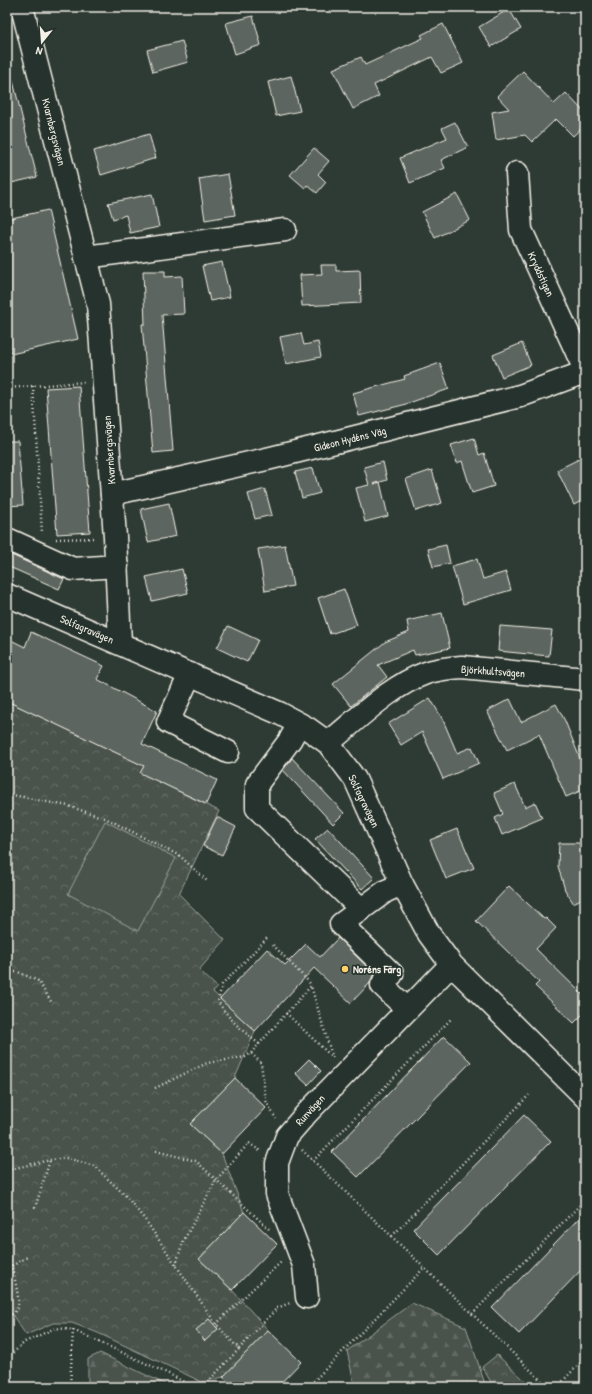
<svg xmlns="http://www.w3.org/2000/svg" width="592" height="1394" viewBox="0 0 592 1394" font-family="'Patrick Hand',sans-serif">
<defs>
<pattern id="forest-firs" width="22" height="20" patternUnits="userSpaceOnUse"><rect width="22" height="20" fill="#48524c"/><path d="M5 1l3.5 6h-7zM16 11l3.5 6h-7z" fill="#636b66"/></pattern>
<pattern id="park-crowns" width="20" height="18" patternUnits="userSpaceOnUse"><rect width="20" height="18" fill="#48524c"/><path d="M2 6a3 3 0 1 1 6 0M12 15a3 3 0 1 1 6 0" fill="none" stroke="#636b66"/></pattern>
</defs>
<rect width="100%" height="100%" fill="#2e3b34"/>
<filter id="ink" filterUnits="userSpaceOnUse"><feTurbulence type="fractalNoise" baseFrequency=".025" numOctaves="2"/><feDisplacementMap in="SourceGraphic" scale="8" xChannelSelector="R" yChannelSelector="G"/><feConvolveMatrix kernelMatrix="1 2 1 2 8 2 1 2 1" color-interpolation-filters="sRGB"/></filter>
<g filter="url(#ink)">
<!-- forest -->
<g fill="url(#forest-firs)" stroke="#9ea29a">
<path d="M412,1303L466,1327L486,1387H355L347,1351Z"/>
<path d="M100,1353L171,1387H88V1359Z"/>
</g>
<!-- park -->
<g fill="url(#park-crowns)" stroke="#9ea29a">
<path d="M7,701L144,766L141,773L219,811L179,894L225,940L199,970L217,987L213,992L255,1031L235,1078L190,1124L222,1154L244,1212L199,1259L232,1290L268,1330L223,1377L202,1382L98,1333L72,1323H53L26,1335L7,1307Z"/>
<path d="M497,1355L532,1387H494L482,1367Z"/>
</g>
<!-- pitch -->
<path fill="#48524c" stroke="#9ea29a" d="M105,821L176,858L138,931L68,894Z"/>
<!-- building -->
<g fill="#5c655e" stroke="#f4f1e8">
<path d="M509,9L521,29L491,47L479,27Z"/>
<path d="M253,16L261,45L235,54L226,23Z"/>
<path d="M443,24L463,63L441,73L432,57L374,85L379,96L353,109L333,69L361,57L365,65L423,38L421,35Z"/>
<path d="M182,41L188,62L153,72L147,50Z"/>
<path d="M523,71L554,104L566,93L585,113V125L573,136L556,119L532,142L525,135L496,140L492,112L509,109L497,96Z"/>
<path d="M291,76L300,111L276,116L268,82Z"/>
<path d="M12,77L37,177L7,184V78Z"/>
<path d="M455,122L468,147L441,160L445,168L410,183L400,158L447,138L442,128Z"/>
<path d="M149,134L156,158L101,175L94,151Z"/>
<path d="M314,148L329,161L318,174L326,182L317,193L307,185L305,188L290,175Z"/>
<path d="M228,174L235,215L205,220L199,179Z"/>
<path d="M152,194L159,227L130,233L126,215L113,219L108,203Z"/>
<path d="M457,194L470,220L435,238L422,212Z"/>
<path d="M48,210L78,339L11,354L7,335V219Z"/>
<path d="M222,262L230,297L210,301L202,266Z"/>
<path d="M321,265H336V271L360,270L361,303L302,306L300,275L322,274Z"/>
<path d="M143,271H165V277L182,276L184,314L162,315L173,451L153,453L142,324H145Z"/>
<path d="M301,333L304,345L318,342L321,357L286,364L280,337Z"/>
<path d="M522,343L531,365L502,377L493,355Z"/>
<path d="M440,363L449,389L403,405L359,416L353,393L405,379L404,376Z"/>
<path d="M79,386L90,532L57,534L46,388Z"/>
<path d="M474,438L479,455L484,453L494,486L472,493L462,461L457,463L451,445Z"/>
<path d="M7,441H18L23,505L7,506Z"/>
<path d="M585,456V499L574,505L557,470Z"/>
<path d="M383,462L387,480L374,484L380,482L388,516L365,522L356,488L369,485L364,467Z"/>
<path d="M313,468L320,493L302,498L295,472Z"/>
<path d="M432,470L442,503L416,511L406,479Z"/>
<path d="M265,489L272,515L255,519L248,494Z"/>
<path d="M169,503L176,536L148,542L141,509Z"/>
<path d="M285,545L293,586L265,591L258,549Z"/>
<path d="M446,545L450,563L433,567L428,549Z"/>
<path d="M7,553L64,579L59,589L7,566Z"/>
<path d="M477,559L483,579L506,572L511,590L463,604L452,566Z"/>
<path d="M182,569L188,593L152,601L146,577Z"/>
<path d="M344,589L357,625L330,634L318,598Z"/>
<path d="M442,613L450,648L415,655L413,650L378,665L387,677L351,706L333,684L385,642L409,632L407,621Z"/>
<path d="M228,626L258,640L247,662L217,648Z"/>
<path d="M500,626L552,630L549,656L498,651Z"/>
<path d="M31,632L104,666L97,679L157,711L142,744L217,780L206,804L140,773L144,766L7,701V638L25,647Z"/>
<path d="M430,698L443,720L457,753L472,747L479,763L443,779L422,732L401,745L388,724Z"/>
<path d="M510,699L521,722L556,704L565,721L585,771V789L566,797L539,734L507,750L487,711Z"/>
<path d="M292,758L344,813L333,824L283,770Z"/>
<path d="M515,784L525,807L535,802L542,818L502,835L495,818L503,814L494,793Z"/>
<path d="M217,817L236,827L222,855L203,846Z"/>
<path d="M328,828L374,878L362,889L315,839Z"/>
<path d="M457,829L474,868L446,879L430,840Z"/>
<path d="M559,843H585V895L574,904L565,890L558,866Z"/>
<path d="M509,886L544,919L546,918L556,928L536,949L585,997V1012L574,1023L535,986L539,982L476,921Z"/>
<path d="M338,938L375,974L370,983L351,1003L314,968L255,1031L220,999L267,949L285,965L306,944L320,957Z"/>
<path d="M444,1036L471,1062L358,1177L332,1152Z"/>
<path d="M309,1059L321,1071L308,1085L295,1073Z"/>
<path d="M235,1078L266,1108L222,1154L190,1124Z"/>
<path d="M524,1115L551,1141L439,1255L413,1229Z"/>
<path d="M244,1212L277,1244L232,1290L199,1259Z"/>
<path d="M585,1212V1266L519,1334L492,1308Z"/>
<path d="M209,1319L218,1329L205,1341L196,1330Z"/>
<path d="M268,1330L301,1362L277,1387H233L223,1377Z"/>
</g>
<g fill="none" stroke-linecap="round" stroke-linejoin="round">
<!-- minor casing -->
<g stroke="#f4f1e8" stroke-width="25">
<g id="minor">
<path d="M22,7L98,304L115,537L120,643"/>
<path d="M517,173L521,230L585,370"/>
<path d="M86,257L285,230"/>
<path d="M112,494L271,458L520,396L585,372"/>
<path d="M7,539L73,569L117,566"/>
<path d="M7,595L279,713L307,728L328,743L355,779L402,884L429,934L451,964L585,1097"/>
<path d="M190,674L168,722L228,752"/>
<path d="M299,724L290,740L257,784V808L361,909"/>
<path d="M328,743C358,719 390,686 426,673C437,669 450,668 462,667L585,679"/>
<path d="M402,884L386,891L341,924L392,974L382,985L407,1009"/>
<path d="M307,1297L304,1265L277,1194V1163L287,1136L307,1113L443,973L451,964"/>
</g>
</g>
<!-- path -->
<g stroke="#f4f1e8" stroke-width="2.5" stroke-dasharray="1 3" stroke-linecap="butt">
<path d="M33,386L42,533"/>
<path d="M7,388L85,382"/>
<path d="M56,539L95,538"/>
<path d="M7,794L68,806L105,818L180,856L208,882"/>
<path d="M273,945L309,982L311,986"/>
<path d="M7,972H18L38,981L52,1003"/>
<path d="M286,1013L332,1057"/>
<path d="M259,1044C243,1031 228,1019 218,1001L222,985L267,938"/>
<path d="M251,1053L311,986L333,1059"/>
<path d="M155,1088L207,1063L245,1057L251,1053L261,1063L266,1101L276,1119"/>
<path d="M302,1150L548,1387"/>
<path d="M156,1151L196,1161L269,1229"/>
<path d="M313,1161L451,1019"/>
<path d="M7,1170L50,1160L67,1158L94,1166L126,1196L146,1221L216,1324L239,1349L203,1387"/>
<path d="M35,1208L50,1160"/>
<path d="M392,1236L529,1095"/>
<path d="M7,1249C10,1259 20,1296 18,1305C16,1312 12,1315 7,1319"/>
<path d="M176,1265L182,1244L216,1180L249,1143L260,1151"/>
<path d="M12,1266L27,1257"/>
<path d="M472,1314L585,1200"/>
<path d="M216,1324L281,1262"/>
<path d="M239,1349L277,1308L290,1303"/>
<path d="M7,1358L25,1342L55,1328L73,1330L169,1374L193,1387"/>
<path d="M70,1387L73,1330"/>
<path d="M308,1387L424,1268"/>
<path d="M557,1387L585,1358"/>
</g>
<!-- minor -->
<use href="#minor" stroke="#26332d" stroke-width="22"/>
</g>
</g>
<!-- markers -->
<circle fill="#ffd166" stroke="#26332d" stroke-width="1.5" cx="345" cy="969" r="4"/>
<g text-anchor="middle" stroke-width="3.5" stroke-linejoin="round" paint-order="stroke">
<!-- street labels -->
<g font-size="11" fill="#f4f1e8" stroke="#26332d">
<text transform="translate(54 132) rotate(76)" y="4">Kvarnbergsvägen</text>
<text transform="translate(541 274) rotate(65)" y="4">Kryddstigen</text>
<text transform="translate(350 439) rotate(-14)" y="4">Gideon Hydéns Väg</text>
<text transform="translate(109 450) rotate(-94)" y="4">Kvarnbergsvägen</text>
<text transform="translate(87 629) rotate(23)" y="4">Solfagravägen</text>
<text transform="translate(493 671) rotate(4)" y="4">Björkhultsvägen</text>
<text transform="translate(364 801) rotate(64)" y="4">Solfagravägen</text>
<text transform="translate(310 1110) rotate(-48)" y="4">Runvägen</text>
</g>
<!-- poi labels -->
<g font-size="11" font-weight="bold" fill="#f4f1e8" stroke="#26332d" text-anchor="start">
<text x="353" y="973">Noréns Färg</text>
</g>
</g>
<!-- margin -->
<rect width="592" height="1394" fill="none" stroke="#26332d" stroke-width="24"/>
<rect x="12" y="12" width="568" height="1370" fill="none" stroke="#f4f1e8" stroke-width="1.5" filter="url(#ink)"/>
<!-- north arrow -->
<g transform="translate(42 42) rotate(197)" stroke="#26332d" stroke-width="3" paint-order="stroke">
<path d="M0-3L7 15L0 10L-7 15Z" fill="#f4f1e8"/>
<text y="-6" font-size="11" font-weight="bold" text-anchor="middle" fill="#f4f1e8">N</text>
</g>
</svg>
